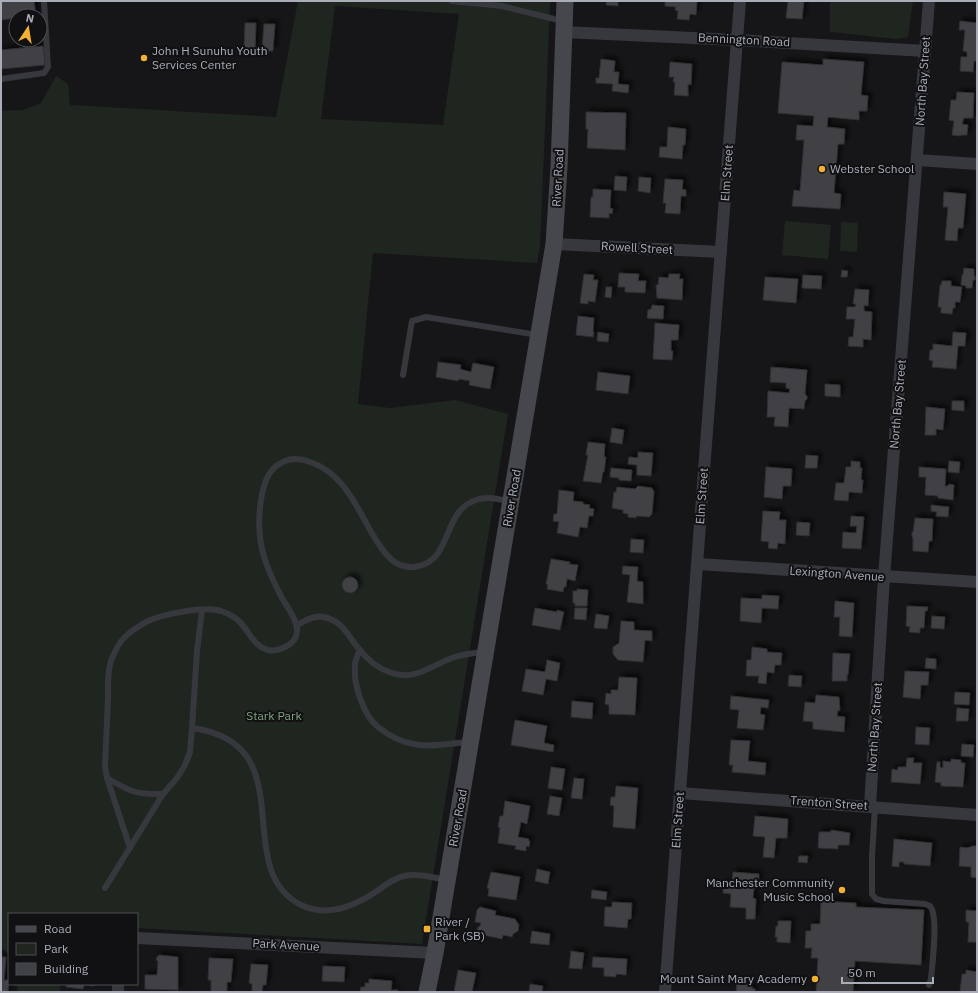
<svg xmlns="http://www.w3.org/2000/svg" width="978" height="993" viewBox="0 0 978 993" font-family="'IBM Plex Sans',sans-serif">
<defs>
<filter id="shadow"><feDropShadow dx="3.5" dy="-3.5" stdDeviation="2" flood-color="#0009"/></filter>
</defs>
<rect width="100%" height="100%" fill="#161618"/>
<!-- green -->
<g fill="#1e261f" fill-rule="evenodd">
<path d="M298,1H550L541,226L540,247L537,263L373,253L358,404L390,408L455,400L508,414L422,944L137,928V914H9V954L1,948V111L23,110L41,103L56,76L68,84L70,105L276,117ZM335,6L459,14L443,125L321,119Z"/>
<path d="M830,1H913L908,37L897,39L830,32Z"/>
<path d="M785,221L831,225L828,259L782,255Z"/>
<path d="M841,222L858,223L857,252L840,251Z"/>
<path d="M17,984H60V992H18Z"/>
</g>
<!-- building -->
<g fill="#404145" stroke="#303034" filter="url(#shadow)">
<path d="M1,1H34L36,16H16V18L1,20Z"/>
<path d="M607,1H618V6L606,5Z"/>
<path d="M665,1H697L696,15L690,14L689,20L677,19L678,11L675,10L676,7L665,6Z"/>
<path d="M788,1H804L802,19L786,18Z"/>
<path d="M960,21L977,23V61H974L973,72L960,71L961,57H967V52L963,51L965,30H959Z"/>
<path d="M245,23H256L255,50L244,49Z"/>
<path d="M264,24H275L273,51H262Z"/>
<path d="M43,46L45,65L1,69V50Z"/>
<path d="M601,59L615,61L614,72H619L618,84L629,85L628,93L612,91L613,84L596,83V78H599Z"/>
<path d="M823,59L864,62L861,95L868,96L867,111H859V120L828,117L827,127L845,129L844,144H838L834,193L841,194L840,209L792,206L794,190L800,191L804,140H796L797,125L813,126L814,116L778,113L782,62L823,65Z"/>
<path d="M670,62L692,64L691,85L688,84V96L674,95L675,82H673L674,77H669Z"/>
<path d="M957,92L974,93L973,118H964L962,124L968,125L967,135H961V136L952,135L954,121L949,120L951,100H956Z"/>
<path d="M586,112L626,113L625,150L587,148L588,129H586Z"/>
<path d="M668,127L686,129L685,145H683L682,159L659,157L660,147H667Z"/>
<path d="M615,176L627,177L626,191L614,190Z"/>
<path d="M639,177L651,178L650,193L638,191Z"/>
<path d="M665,179L683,180L682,189L686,190V196H681L680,214L665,213L666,203H663Z"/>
<path d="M593,189L611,190L610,208L613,209L612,214L609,213V218L590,217L591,197H593Z"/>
<path d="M944,192L966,194L963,228H958L957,241L945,240L948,207H943Z"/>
<path d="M964,268L974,269V276H975V280H973L972,288H966V286L961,285L962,275H963Z"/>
<path d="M842,270L848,271L847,277H841Z"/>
<path d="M619,273L639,274L638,281H646L645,293L625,292V287H618Z"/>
<path d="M584,274L594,275L593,280H598L595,302L588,301V304L580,303Z"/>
<path d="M669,274H680L679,279H683L682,300L657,298L656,285H658L659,277L668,278Z"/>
<path d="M803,275L822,276L821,289L802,288Z"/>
<path d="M765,277L798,279L796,303L763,300Z"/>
<path d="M942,281H951V286L962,287L960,302H955V308H953L952,314L941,313V307H938L940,285H941Z"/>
<path d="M606,287H612L611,298L605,297Z"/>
<path d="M855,289L869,290L868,306L864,305V311L872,312L871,340L863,339V347L848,346L849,337H853L855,319H846L847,307H855L856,304H853Z"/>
<path d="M652,305L664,306L663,319L647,318L648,310L651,309Z"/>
<path d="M578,316L594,318L593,332H594L593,337L576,335Z"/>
<path d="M655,323L679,325L678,340H671V351H673L672,360L653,359Z"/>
<path d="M598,332L609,334L608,342L597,341Z"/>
<path d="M953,332L966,333L965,346H958L956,369L932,367L933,361L929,360L930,350H933V344L952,346Z"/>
<path d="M438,362L461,365L460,369L471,372L473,363L494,367L490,389L469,385L470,381L459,379L458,381L436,377Z"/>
<path d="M771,367L807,370L805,394L807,396V399L805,401L804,409L789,408L788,427L774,426L775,417H767L768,391L789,393L790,389L786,388V383L770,382Z"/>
<path d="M598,372L630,376L628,394L596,390Z"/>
<path d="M825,384L840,385V397L825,396Z"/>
<path d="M952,401H964V411L952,410Z"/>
<path d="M926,407L945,409L943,430L936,429V435H925Z"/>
<path d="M612,428L624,430L622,444L610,442Z"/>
<path d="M588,442L605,444L604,457H606L604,472H603L601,483L583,481L588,455H586Z"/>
<path d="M638,452L653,453L651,476L637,475V465L628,464L629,457L638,458Z"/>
<path d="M806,455L818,456L817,468H805Z"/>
<path d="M851,461L860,462V468H862L861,480H863L862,493L849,492L848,501L834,500L836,483H844L846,467H851Z"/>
<path d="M949,461L960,462L959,473L948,472Z"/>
<path d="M766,467L792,469L791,486H783L782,499L764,497Z"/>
<path d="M919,467L946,469L945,486H948L949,484L954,485L953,500L938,498V496L925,495L926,477H919Z"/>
<path d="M611,468L632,470L631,481L619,480V478L610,477Z"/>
<path d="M638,486L652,488L654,492L652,514L649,517L636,516V518L628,517V514L623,513V510L612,508L614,492H616L617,487L635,489Z"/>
<path d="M559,490L574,492L573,501L583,502V504L590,505L589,508L594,509L593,516H589L587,528L580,527L578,537L557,533L559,522L553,521L554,514H557Z"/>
<path d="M931,505L949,507L948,517L936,516L937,512L931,511Z"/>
<path d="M763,511L780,512L779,520H786L785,544L778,543L777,549L768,548L769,542L761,541Z"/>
<path d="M851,516L864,517L861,549L842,548L843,532L856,533L857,526H850Z"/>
<path d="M915,518L933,519L932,541H929L928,552L913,551V537H912V532H913Z"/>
<path d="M797,522L810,523L809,536L796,535Z"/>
<path d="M631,539L644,540L643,553L630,552Z"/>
<path d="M551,559L570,562L569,564L578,565L575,581L567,579L566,587H564L563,592L547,589L548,585L546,584Z"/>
<path d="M623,566L638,567L637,581L643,582V604L627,602L630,575L622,574Z"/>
<circle cx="350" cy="585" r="8"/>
<path d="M577,589L588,590L587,606H575V603H573V591H577Z"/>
<path d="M762,595L779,596L778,609L762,608L761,623L740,621L741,598L762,599Z"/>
<path d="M835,601L854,603L852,637L839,636L840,617H834Z"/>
<path d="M907,606L928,607L927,611H925L924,628H920V633L909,632L910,627L906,626Z"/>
<path d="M535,608L557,612V610L564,612L560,630L532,625Z"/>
<path d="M575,608H587L586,620L574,619Z"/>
<path d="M596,614L609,616L607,629L594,628Z"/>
<path d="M932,616L945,617L944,629L931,628Z"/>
<path d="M621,621L634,622V630L652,631V641L645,640L643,662L618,660L613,654V647L619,643Z"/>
<path d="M752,647L767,649V652L782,653L781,665H775L774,673L767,672L766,684L758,683L759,676H746L747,660H751Z"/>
<path d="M833,653L850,654L848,675H847V681H832Z"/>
<path d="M926,658L936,659V669L925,668Z"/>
<path d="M547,660L560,663L557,681L546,679L543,695L522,691L526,669L545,672Z"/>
<path d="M905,671L929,672L928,685H921L920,699L903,697Z"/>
<path d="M789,675L802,676L801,687L788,686Z"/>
<path d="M619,677L637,678L635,715L609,714V705L605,704L606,693L611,694V690H618Z"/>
<path d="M955,692L970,693L969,705L954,704Z"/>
<path d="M816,695L839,697L840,711L838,710L837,716L845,717L844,732L813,729V722L803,721L805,702L815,703Z"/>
<path d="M731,696L769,700L768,708L761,707L760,714L765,715L763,730L737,728L739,710L730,709Z"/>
<path d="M572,701L593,703L592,719L571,717Z"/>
<path d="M957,708L969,709L968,721H956Z"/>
<path d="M515,720L547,726L544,743L554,745L553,752L511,745Z"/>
<path d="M916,727L930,728L929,745L915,744Z"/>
<path d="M731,740L750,741L748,761L766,763L765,775L732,772L733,765H729Z"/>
<path d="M962,744L974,745L973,757L961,756Z"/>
<path d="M907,758H914L913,763H922L920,784L891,782L892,769L898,770V767H906Z"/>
<path d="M951,759L961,760V763H965L963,787L941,786V783L935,782L937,762H940V767L943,768V761L951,762Z"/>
<path d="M551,767L565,769L562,790L548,788Z"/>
<path d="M574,778L584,779L582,799L571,798Z"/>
<path d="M616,786L638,788L635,829L613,827L614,806L610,805L611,797H615Z"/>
<path d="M550,796L562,798L559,816L547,814Z"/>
<path d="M505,801L530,806L527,824L521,822L518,837L529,839L528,840L530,841L529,847L526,846V851L515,849L516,846L498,843L500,828L498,827L500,816H503Z"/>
<path d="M755,816L788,819L787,838H776L774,858L763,857L765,837L753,836Z"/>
<path d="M831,830L850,833L849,845H838V849L818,848L819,832H831Z"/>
<path d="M894,839L932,843L930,866L904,864V862H899V867L892,866Z"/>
<path d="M973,846H977V878L971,877V867L959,866L960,847L967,848Z"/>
<path d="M799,856H808L807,863L798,862Z"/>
<path d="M537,869L550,872L548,884L535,881Z"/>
<path d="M491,872L520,877L516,900L488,896L489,889L487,888Z"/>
<path d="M733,872L759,874L758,888H754L753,898L756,899L755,919H746V908L730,907L731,894L723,893L724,882L732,883Z"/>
<path d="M592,890L607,892L606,900L591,898Z"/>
<path d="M821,901L856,903V907L924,910L921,965L855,961L853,992H816L818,958H811L812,948H805L806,931H811V924H820Z"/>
<path d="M612,902L632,903L631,919H628L627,928L604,926L605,907H612Z"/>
<path d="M480,907L496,911L495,915L515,919L519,925L518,931L513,934L512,937L503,935L502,939L479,934L477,931L478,927L480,926L481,923L475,922L477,910Z"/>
<path d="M966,910L977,911V942H968L969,922H966Z"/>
<path d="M778,921H791L790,943L777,942V937H775L776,926H778Z"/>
<path d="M532,931L550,934L549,945L530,943Z"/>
<path d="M571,951L584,953L582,969L569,968Z"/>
<path d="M159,955L178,957V990L145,989V975H157L158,961L156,960L157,957Z"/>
<path d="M1,957H6L4,980H9L8,992H1Z"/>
<path d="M593,957L627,959L626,975L616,974V977L604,976V968L592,967Z"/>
<path d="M209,958L233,959L231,982H227V992H211V980H208Z"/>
<path d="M251,964L268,965L266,985H263L262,992H252V984L249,983Z"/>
<path d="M323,966L345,967L344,982L322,981Z"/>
<path d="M458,970L476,973L472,992H454Z"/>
<path d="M966,970L977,972V992H960L962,974H966Z"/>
<path d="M369,979L392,981L391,990H398L397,992H360L361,987H365V983H369Z"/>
<path d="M737,983L750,984V986H752V988L755,989V992H736Z"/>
<path d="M67,984H94V986L84,985L83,989L66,987Z"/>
<path d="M530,984L543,986L542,992H529Z"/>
</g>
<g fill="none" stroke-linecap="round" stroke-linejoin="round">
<!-- lane -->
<g stroke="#37383d" stroke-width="6">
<path d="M452,1L502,6L562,21"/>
<path d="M1,79L44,73L48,67L44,1"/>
<path d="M403,375L412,321L426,317L538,335"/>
<path d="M297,625C304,621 314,615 323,617C343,620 348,637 360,650C367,659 378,668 389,672C414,682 430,666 452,658C462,654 473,653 485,652"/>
<path d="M360,650C358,655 355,660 355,665C353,683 363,715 378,727C388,735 401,742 414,744C431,748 452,743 469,742"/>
<path d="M192,728C306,743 228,868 301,905C328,918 355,906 377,891C385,885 394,878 404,876C417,873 432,877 446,880"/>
<path d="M107,778C129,791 136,795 163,794"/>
<path d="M875,807L872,856V894L876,899L884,901L925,904C925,904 930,906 930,906C939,915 932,966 931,979L929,985"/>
<path d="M130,848L107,778L105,766C106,744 107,721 108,699C108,687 107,673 111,661C114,654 117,645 123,639C128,633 139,626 146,622C162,614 204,606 221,611C224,612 229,614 232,616C247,623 250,645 268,650C276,652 289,647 294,640C297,636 298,629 296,624C294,616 287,606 282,598C274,583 264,561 261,544C258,527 259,510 262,494C265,481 269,469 281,463C290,458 300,458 310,462C345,473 358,511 376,540C382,549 388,559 398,564C404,567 412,568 419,566C453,558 442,511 476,500C487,496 499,499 509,501"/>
<path d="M105,888L163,794L177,778L185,765L190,752L192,728L197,651L202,610"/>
</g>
<!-- street -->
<g stroke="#37383d" stroke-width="12">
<path d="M563,32L737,40L925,51"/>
<path d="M917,160L977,164"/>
<path d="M554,244L721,252"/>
<path d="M698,564L977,582"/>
<path d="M680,793L977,815"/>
<path d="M870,806L884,577L929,1"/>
<path d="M137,938L435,953"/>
<path d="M118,992V984"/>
<path d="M665,992L706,444L740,1"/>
</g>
<!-- secondary -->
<path stroke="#45474d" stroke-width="17" d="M427,992L435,953L554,244L559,167L565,1"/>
</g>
<!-- markers -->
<g fill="#f2b134" stroke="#111113" stroke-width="1.5">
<circle cx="144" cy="58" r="4"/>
<circle cx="822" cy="169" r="4"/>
<circle cx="842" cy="890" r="4"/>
<rect x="423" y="925" width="8" height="8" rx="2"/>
<circle cx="815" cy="979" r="4"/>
</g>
<g text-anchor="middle" stroke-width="4" stroke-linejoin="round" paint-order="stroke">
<!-- street labels -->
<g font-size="12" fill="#a8adb8" stroke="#111113">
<text transform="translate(744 40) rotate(3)" y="4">Bennington Road</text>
<text transform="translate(923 81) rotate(-86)" y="4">North Bay Street</text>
<text transform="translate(727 173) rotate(-86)" y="4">Elm Street</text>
<text transform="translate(558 178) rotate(-87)" y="4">River Road</text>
<text transform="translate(637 248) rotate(3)" y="4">Rowell Street</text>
<text transform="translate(898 404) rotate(-85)" y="4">North Bay Street</text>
<text transform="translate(702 496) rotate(-86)" y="4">Elm Street</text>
<text transform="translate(512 498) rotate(-80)" y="4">River Road</text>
<text transform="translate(837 574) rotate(4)" y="4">Lexington Avenue</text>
<text transform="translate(875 727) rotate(-86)" y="4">North Bay Street</text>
<text transform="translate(829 803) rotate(4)" y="4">Trenton Street</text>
<text transform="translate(458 818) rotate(-80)" y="4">River Road</text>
<text transform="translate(678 820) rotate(-86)" y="4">Elm Street</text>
<text transform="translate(286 945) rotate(3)" y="4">Park Avenue</text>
</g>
<!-- poi labels -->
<g font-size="12" fill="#a8adb8" stroke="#111113" text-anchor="start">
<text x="152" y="55">John H Sunuhu Youth<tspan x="152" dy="14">Services Center</tspan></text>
<text x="830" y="173">Webster School</text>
<text x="834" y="887" text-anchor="end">Manchester Community<tspan x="834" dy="14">Music School</tspan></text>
<text x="435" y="926">River /<tspan x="435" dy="14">Park (SB)</tspan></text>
<text x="807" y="983" text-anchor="end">Mount Saint Mary Academy</text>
</g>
<!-- park labels -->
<g font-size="12" fill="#7fa381" stroke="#111113">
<text x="274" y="720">Stark Park</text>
</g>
</g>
<!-- border -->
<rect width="978" height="993" fill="none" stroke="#a8adb8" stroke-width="4"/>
<!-- legend -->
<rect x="8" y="913" width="130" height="72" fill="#111113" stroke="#4d4f55"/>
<rect x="16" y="926" width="20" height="6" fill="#45474d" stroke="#4d4f55"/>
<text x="44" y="933" font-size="12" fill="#a8adb8">Road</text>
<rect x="16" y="943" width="20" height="12" fill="#1e261f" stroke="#4d4f55"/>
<text x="44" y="953" font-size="12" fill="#a8adb8">Park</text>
<rect x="16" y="963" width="20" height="12" fill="#404145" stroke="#4d4f55"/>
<text x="44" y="973" font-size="12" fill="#a8adb8">Building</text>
<!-- north arrow -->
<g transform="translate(28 28) rotate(12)"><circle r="19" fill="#111113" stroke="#4d4f55"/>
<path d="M0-3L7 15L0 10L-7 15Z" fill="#f2b134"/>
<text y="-6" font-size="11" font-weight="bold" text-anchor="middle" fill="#a8adb8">N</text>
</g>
<!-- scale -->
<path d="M842 977v6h91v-6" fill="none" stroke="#a8adb8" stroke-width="2"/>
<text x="848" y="977" font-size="12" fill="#a8adb8" stroke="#111113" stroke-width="3" paint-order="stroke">50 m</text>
</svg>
